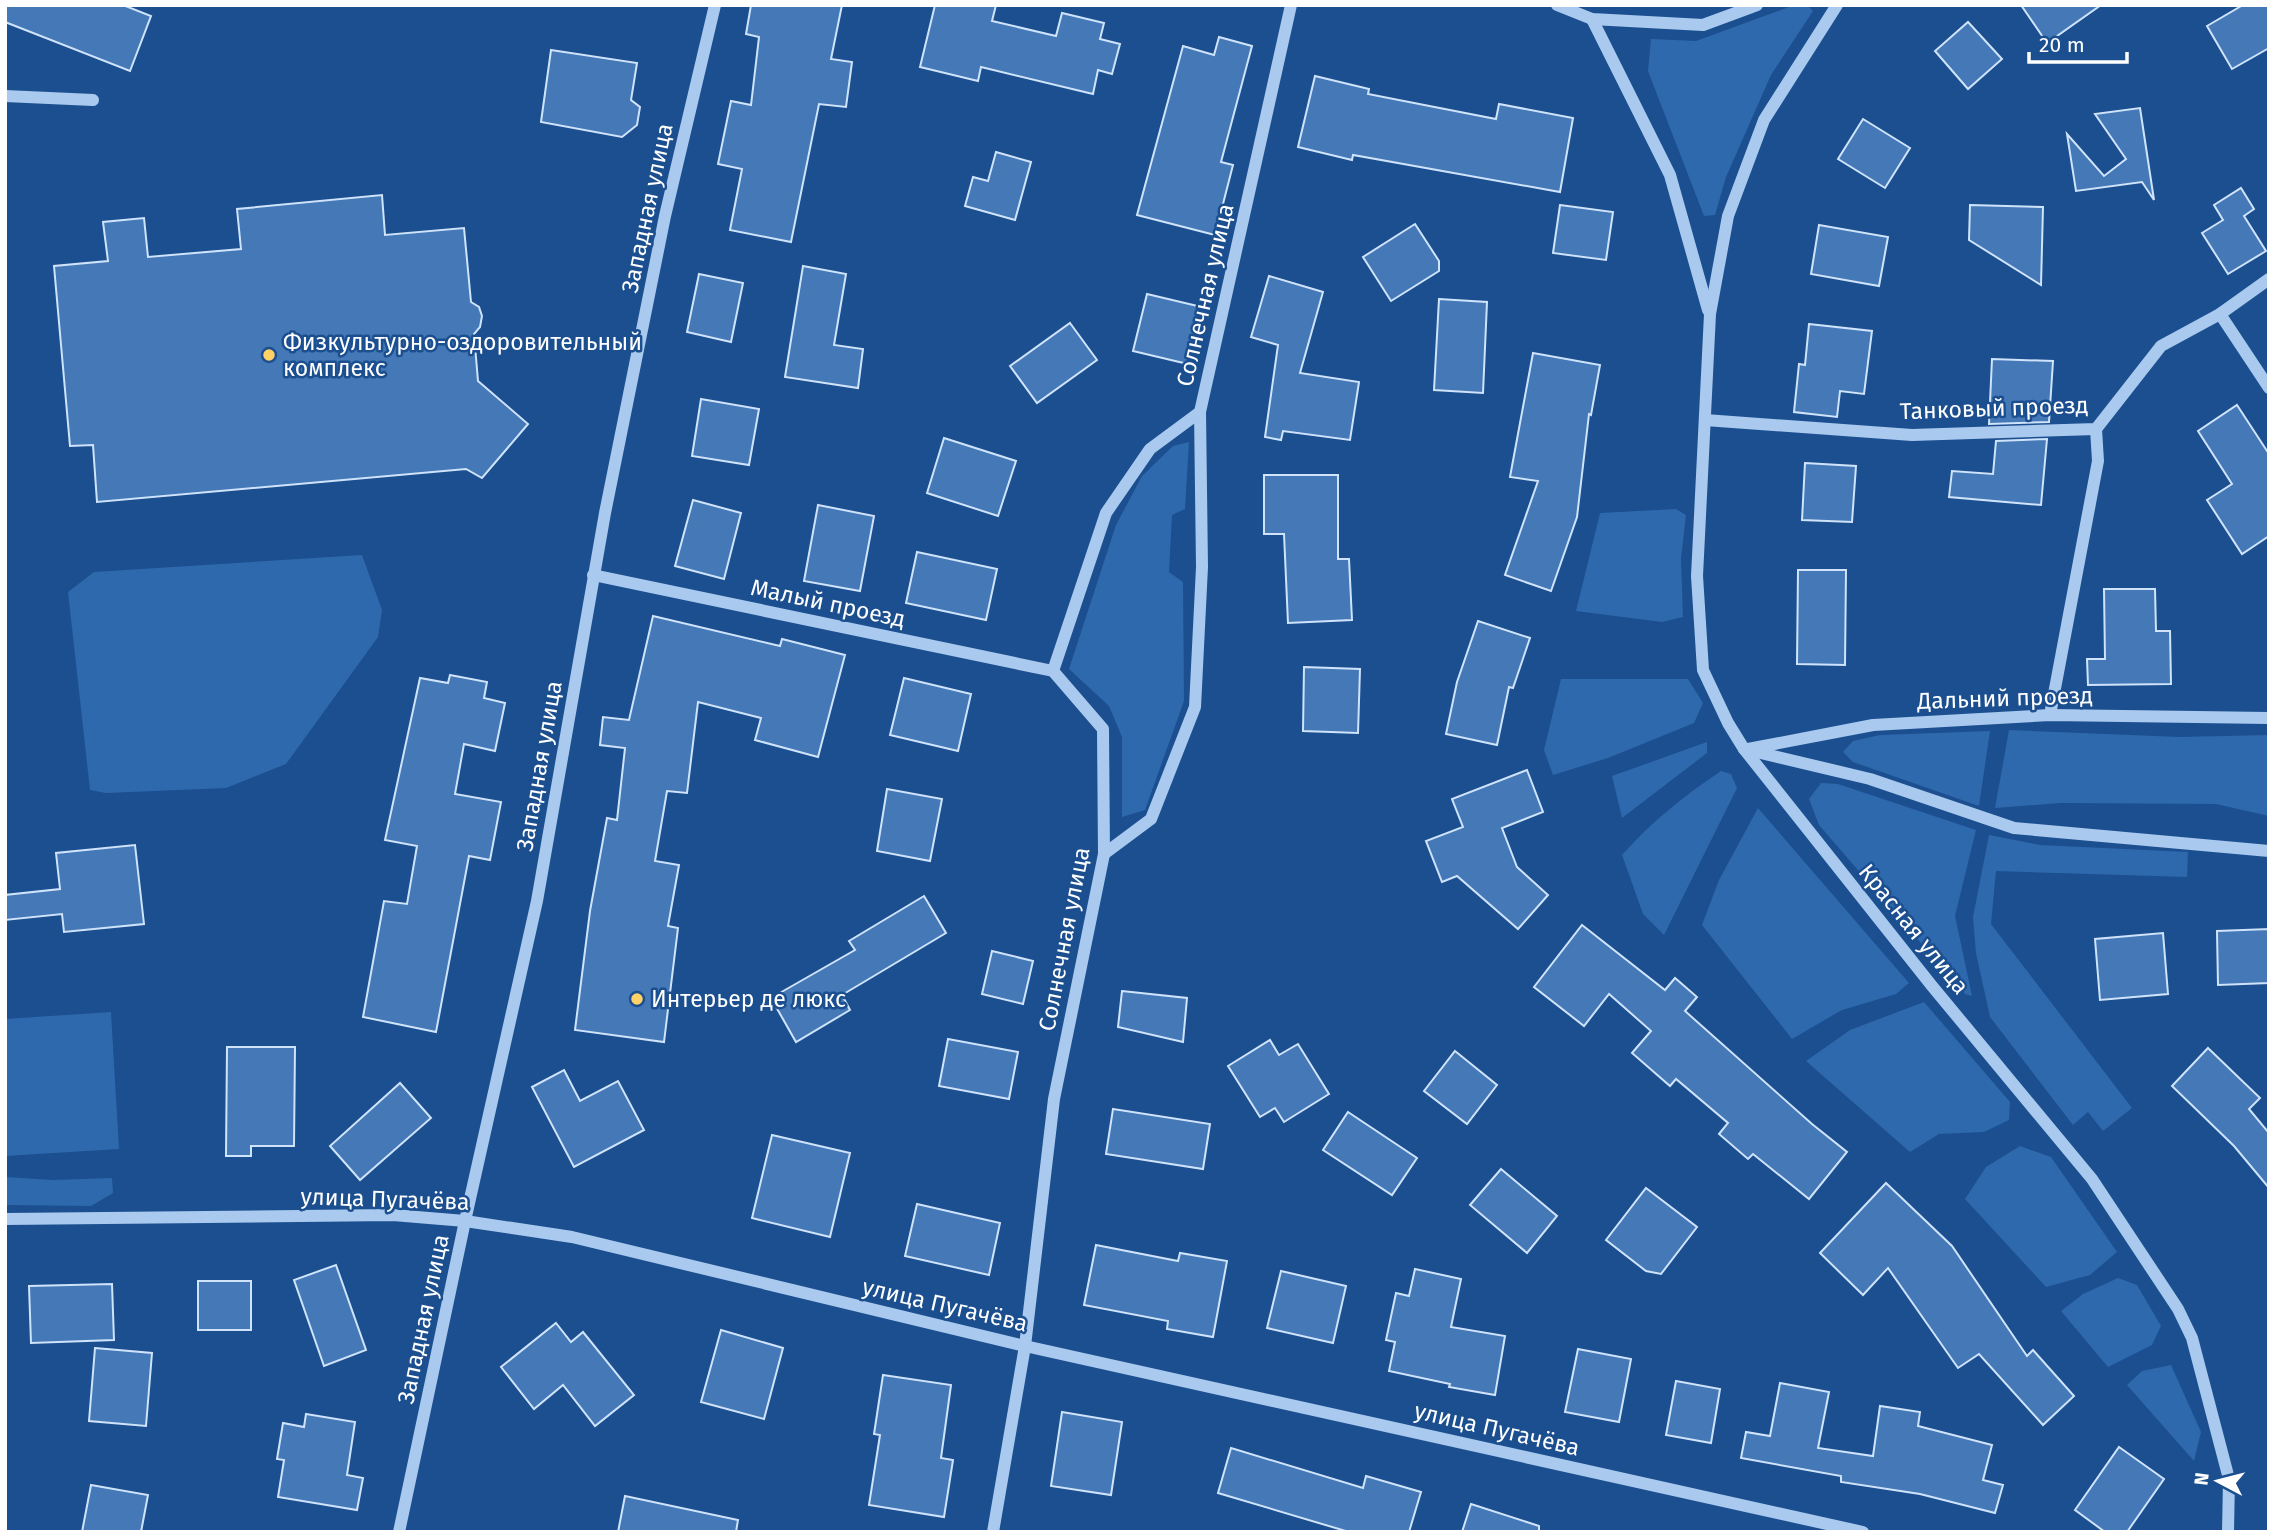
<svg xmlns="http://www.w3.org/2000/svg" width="2274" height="1537" viewBox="0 0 2274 1537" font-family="'Fira Sans',sans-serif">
<rect width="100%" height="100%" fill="#1b4f8f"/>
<!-- green -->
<g fill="#2e69ad">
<path d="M1794,5H1807L1813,11L1771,75L1726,177L1715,215L1704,216L1648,71L1651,39L1696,41Z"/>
<path d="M1189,442L1185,509L1172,515L1169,572L1183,582L1184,701L1145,810L1122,817V737L1109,706L1069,669L1116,525L1142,476L1173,446Z"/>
<path d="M1676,509L1686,515L1681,559L1683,617L1662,622L1576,611L1600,513Z"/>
<path d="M362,555L382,610L378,637L286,764L226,788L106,793L90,790L68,592L94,572Z"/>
<path d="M1561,679H1688L1703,703L1694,723L1608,758L1553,775L1544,750Z"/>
<path d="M2009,730L2179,737L2269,735V816L2216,804L2061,803L1995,808Z"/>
<path d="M1990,731L1979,806L1853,762L1843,752L1853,741L1880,735Z"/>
<path d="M1707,742V753L1622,818L1612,776Z"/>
<path d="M1721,771L1731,774L1737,788L1664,935L1643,914L1622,855C1651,822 1685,795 1721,771Z"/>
<path d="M1821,783L1838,784L1976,830L1955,916L1972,996L1965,994L1819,825L1809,799Z"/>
<path d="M1758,808L1909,983L1896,994L1842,1010L1792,1039L1702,925L1719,880Z"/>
<path d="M1989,835L2040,845L2188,852L2187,877L1996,871L1991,924L2132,1108L2103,1131L2088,1112L2073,1125L1990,1017L1976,953L1973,917Z"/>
<path d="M1924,1002L2010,1102L2009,1120L1984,1132L1939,1134L1910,1152L1806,1061L1850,1030Z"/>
<path d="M111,1012L119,1149L5,1156V1019Z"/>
<path d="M2020,1146L2051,1157L2117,1252L2090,1275L2046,1287L1965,1199L1986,1167Z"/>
<path d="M5,1177L53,1180L112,1178L113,1193L91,1206L5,1205Z"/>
<path d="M2118,1278L2137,1285L2161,1326L2152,1345L2108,1367L2061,1311L2083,1294Z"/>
<path d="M2171,1365L2201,1432L2194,1461L2127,1385L2142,1371Z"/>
</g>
<!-- building -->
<g fill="#4478b7" stroke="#cfe3fa" stroke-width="2">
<path d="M5,5H123L151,16L130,71L5,22Z"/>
<path d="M751,5H842L831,59L852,62L846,107L819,104L791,242L730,230L742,169L718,164L731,101L751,105L759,37L746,34Z"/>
<path d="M935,5H996L992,21L1056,36L1062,13L1104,23L1100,39L1120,44L1112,74L1098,70L1093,94L981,67L978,81L920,67Z"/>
<path d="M2021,5H2101L2047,43Z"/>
<path d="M2243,5H2269V48L2232,69L2207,26Z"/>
<path d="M1968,22L2002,59L1968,89L1935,51Z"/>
<path d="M1219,37L1252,46L1221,162L1233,165L1215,235L1137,215L1183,46L1214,55Z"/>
<path d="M551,50L637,63L631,100L640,107L637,125L622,137L541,122Z"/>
<path d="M1315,76L1369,89L1368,94L1496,119L1499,104L1573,118L1560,192L1353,155L1352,160L1298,147Z"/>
<path d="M2140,108L2154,200L2142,182L2076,191L2067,134L2104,176L2126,159L2095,114Z"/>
<path d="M1863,119L1910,148L1885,188L1838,159Z"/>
<path d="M996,152L1031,162L1015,220L965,206L973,177L988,181Z"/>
<path d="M2241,188L2254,209L2244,216L2266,251L2228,274L2202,233L2223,220L2214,205Z"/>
<path d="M382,195L385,235L464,228L471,302L479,307L482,316L480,327L474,334L478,381L528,424L482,478L466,469L97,502L93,445L70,446L54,266L108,261L103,222L144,218L148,257L241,249L237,209Z"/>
<path d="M1560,205L1613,212L1606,260L1553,253Z"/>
<path d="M1970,205L2043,207L2041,285L1969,240Z"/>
<path d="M1415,224L1439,261V271L1391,301L1363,257Z"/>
<path d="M1819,225L1888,237L1879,286L1811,274Z"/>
<path d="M803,266L846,274L834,345L863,349L858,388L785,377Z"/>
<path d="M699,274L743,283L731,342L687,332Z"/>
<path d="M1269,276L1323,292L1300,373L1359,382L1350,440L1283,431L1281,440L1265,437L1278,345L1251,337Z"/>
<path d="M1147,294L1206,308L1192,365L1133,351Z"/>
<path d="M1439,299L1487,302L1483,393L1434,390Z"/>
<path d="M1070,323L1097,360L1037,403L1010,366Z"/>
<path d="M1809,324L1872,331L1864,394L1840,391L1837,417L1794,412L1799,364L1805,365Z"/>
<path d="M1533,353L1600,365L1591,415L1589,414L1577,517L1551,591L1505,575L1538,481L1510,477Z"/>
<path d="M1992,359L2053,361L2049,422L1989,424Z"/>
<path d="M701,399L759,409L749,465L692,456Z"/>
<path d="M2237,405L2269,454V536L2242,554L2207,500L2232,484L2198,431Z"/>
<path d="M944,438L1016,461L998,516L927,493Z"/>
<path d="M2047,439L2041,505L1949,497L1952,471L1993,474L1996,441Z"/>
<path d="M1805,463L1856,466L1852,522L1802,520Z"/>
<path d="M1264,475H1338V559H1349L1352,620L1288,623L1284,534H1264Z"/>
<path d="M693,500L741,513L724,579L675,566Z"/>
<path d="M818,505L874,516L860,591L804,581Z"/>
<path d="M917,552L997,569L986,620L906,603Z"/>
<path d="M1798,570H1846L1845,665L1797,664Z"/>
<path d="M2104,589H2155L2156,631H2170L2171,684L2088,685L2087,659H2105Z"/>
<path d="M653,616L780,646L782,639L845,655L818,757L755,740L761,718L698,702L687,793L667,791L655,861L679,865L668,926L678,928L664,1042L575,1030L590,911L607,818L617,820L625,748L600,745L603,717L629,720Z"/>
<path d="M1478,621L1530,638L1513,688L1509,687L1497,745L1446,734L1457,682Z"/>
<path d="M1304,667L1360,669L1358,733L1303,731Z"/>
<path d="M450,675L487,682L484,698L505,703L495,751L464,744L455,794L501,802L490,860L469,856L436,1032L363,1017L384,901L407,904L417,846L385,840L420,678L448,683Z"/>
<path d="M904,678L971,694L958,751L890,735Z"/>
<path d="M1527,770L1543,812L1502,828L1517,867L1548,895L1518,929L1457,876L1442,882L1426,841L1463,827L1452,799Z"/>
<path d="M887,789L942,799L930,861L877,851Z"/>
<path d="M135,845L144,924L64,932L62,914L5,920V895L60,889L56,853Z"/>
<path d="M924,896L946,933L842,995L850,1010L796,1042L771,998L855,950L849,941Z"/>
<path d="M1582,925L1665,990L1675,978L1697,997L1685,1011L1812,1124L1847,1152L1809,1199L1753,1154L1748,1159L1719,1134L1728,1123L1676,1079L1670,1086L1632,1053L1651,1031L1609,994L1584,1026L1534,987Z"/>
<path d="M2269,929V983L2218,985L2217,931Z"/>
<path d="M2163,933L2168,994L2100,1000L2095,939Z"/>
<path d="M992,951L1033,961L1023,1004L982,994Z"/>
<path d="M1122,991L1187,998L1183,1042L1118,1027Z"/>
<path d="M948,1039L1018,1052L1009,1099L939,1086Z"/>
<path d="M1270,1040L1279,1055L1298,1044L1329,1094L1284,1122L1275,1108L1260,1117L1228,1066Z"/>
<path d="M227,1047H295L294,1146H251V1156H226Z"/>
<path d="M2208,1048L2260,1098L2249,1109L2269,1133V1188L2234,1146L2172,1086Z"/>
<path d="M1455,1051L1497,1085L1467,1124L1424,1091Z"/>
<path d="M564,1070L580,1101L618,1081L644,1130L574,1167L532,1087Z"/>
<path d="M400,1083L431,1118L360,1180L330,1146Z"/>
<path d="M1113,1109L1210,1124L1203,1169L1106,1154Z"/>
<path d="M1348,1112L1417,1158L1392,1195L1323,1150Z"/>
<path d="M772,1135L850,1153L830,1237L752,1218Z"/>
<path d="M1501,1169L1557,1216L1527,1253L1470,1205Z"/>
<path d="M1886,1183L1952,1246L2027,1356L2033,1350L2074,1396L2043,1425L1979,1354L1958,1368L1888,1268L1863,1295L1820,1253Z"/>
<path d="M1646,1188L1697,1227L1661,1274L1646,1271L1606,1240Z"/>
<path d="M917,1204L1000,1223L989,1275L905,1256Z"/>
<path d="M1096,1245L1178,1261L1180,1253L1227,1261L1213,1337L1167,1329L1168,1321L1084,1305Z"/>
<path d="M336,1265L366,1350L324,1366L294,1280Z"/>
<path d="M1415,1269L1461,1279L1451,1327L1505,1336L1495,1395L1449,1387L1450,1384L1389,1371L1395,1342L1386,1340L1396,1293L1409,1296Z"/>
<path d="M1281,1271L1346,1286L1333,1343L1267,1328Z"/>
<rect x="198" y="1281" width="53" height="49"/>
<path d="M112,1284L114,1340L31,1343L29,1286Z"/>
<path d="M556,1323L571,1342L583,1332L634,1395L595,1426L563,1385L534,1409L501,1367Z"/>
<path d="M721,1330L783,1348L764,1419L701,1402Z"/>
<path d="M95,1348L152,1353L146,1426L89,1421Z"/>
<path d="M1578,1349L1631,1359L1619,1422L1565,1412Z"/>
<path d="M883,1375L951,1385L941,1458L953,1460L944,1517L869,1505L880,1435L874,1434Z"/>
<path d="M1676,1381L1720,1389L1711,1443L1666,1435Z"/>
<path d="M1780,1383L1829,1392L1818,1448L1873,1456L1880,1406L1920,1412L1918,1426L1992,1445L1983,1480L2003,1485L1995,1513L1920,1494L1841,1482V1476L1741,1458L1746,1432L1770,1436Z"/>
<path d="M1062,1412L1122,1422L1111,1495L1051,1486Z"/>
<path d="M306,1414L355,1422L347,1475L363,1478L357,1510L278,1497L284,1460L277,1459L283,1423L304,1427Z"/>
<path d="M2119,1447L2164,1479L2127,1532H2105L2075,1510Z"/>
<path d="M1231,1448L1363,1488L1366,1476L1421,1492L1409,1532H1349L1218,1493Z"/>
<path d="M91,1485L148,1495L141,1532H82Z"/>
<path d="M625,1496L738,1520L736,1532H618Z"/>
<path d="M1471,1504L1539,1526V1532H1462Z"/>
</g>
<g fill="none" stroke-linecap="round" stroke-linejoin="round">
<!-- minor -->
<g stroke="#a9c9ee" stroke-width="12">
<path d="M1557,5L1592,19L1703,25L1757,5"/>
<path d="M1837,5L1764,120L1728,216L1710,314L1697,576L1703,670L1728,723L1744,749L1932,986L2092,1179L2178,1309L2192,1338L2229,1479L2228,1532"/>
<path d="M1592,19L1670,175L1708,310"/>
<path d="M5,96L93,100"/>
<path d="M2220,314L2269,388"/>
<path d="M1705,420L1912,435L2096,429L2161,346L2220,314L2269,279"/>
<path d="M593,575L1053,671"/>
<path d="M1053,671L1106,513L1150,449L1200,412"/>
<path d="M2050,715L2098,461L2096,429"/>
<path d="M1744,749L1870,779L2014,828L2269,851"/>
<path d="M1748,749L1873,725L2050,715L2269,718"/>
<path d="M1104,854L1151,819L1195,707L1202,567L1200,412L1291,5"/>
<path d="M5,1219L393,1215L465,1221L572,1237L1025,1346L1863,1532"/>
<path d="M399,1532L465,1221L537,901L605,513L665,216L715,5"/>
<path d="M993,1532L1025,1346L1054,1099L1104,854L1103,729L1053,671"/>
</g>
</g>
<!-- markers -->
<g fill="#ffd166" stroke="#1b4f8f" stroke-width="2.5">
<circle cx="269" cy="355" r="7"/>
<circle cx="637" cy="999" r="7"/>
</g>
<g text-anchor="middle" stroke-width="5" stroke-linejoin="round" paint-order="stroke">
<!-- street labels -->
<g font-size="23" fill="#fff" stroke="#1b4f8f">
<text transform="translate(647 208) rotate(-78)" y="8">Западная улица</text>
<text transform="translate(1205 295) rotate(-77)" y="8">Солнечная улица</text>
<text transform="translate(1994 408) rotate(-2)" y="8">Танковый проезд</text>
<text transform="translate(828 603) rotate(12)" y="8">Малый проезд</text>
<text transform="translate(2005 698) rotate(-2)" y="8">Дальний проезд</text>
<text transform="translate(539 766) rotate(-80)" y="8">Западная улица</text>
<text transform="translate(1914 929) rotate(51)" y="8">Красная улица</text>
<text transform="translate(1064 939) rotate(-79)" y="8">Солнечная улица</text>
<text transform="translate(385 1199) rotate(2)" y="8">улица Пугачёва</text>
<text transform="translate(945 1305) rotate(13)" y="8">улица Пугачёва</text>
<text transform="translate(423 1319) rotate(-78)" y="8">Западная улица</text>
<text transform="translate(1497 1429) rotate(13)" y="8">улица Пугачёва</text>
</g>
<!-- poi labels -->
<g font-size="23" fill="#fff" stroke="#1b4f8f" text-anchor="start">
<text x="283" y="350">Физкультурно-оздоровительный<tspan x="283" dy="26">комплекс</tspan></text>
<text x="651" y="1007">Интерьер де люкс</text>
</g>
</g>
<!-- border -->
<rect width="2274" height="1537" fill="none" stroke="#ffffff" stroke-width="14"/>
<!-- north arrow -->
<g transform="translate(2218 1481) rotate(277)" stroke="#1b4f8f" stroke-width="5" paint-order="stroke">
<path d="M0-5L12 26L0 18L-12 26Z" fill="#ffffff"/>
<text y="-10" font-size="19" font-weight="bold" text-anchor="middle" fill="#ffffff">N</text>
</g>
<!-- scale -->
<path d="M2029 52v10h98v-10" fill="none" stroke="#ffffff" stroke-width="3.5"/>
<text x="2039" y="52" font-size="21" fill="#ffffff" stroke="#1b4f8f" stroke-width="5" paint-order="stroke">20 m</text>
</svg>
